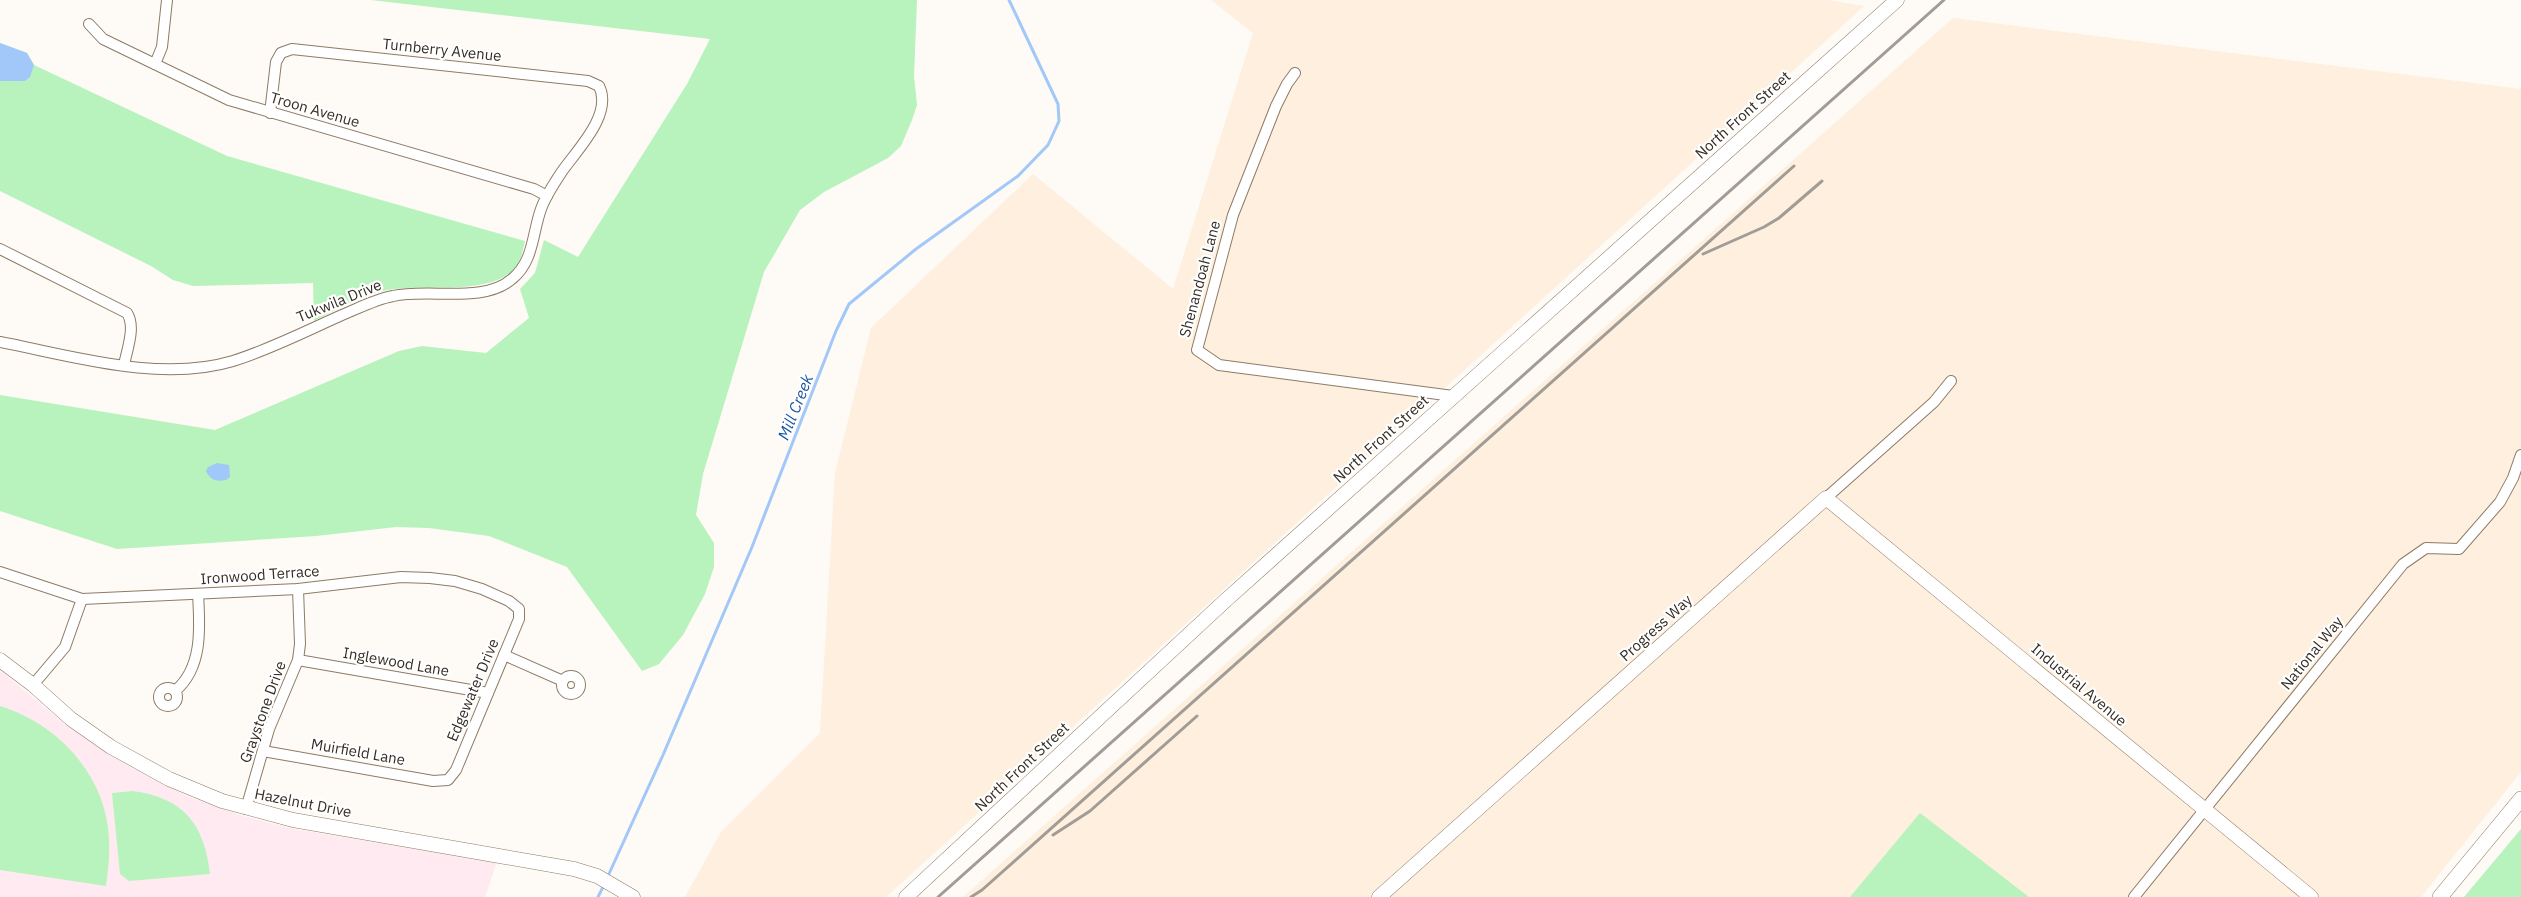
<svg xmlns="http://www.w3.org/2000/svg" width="2521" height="897" viewBox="0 0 2521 897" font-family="'IBM Plex Sans',sans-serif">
<rect width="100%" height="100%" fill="#fefaf5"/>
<!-- built -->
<g fill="#feefde">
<path d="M1211,0H1828L1864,6L886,897H685L721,832L820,733L835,473L871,328L1033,174L1173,289L1253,33Z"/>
<path d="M1953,18L2521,89V772L2421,897H963Z"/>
</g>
<!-- education -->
<path fill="#ffeaf1" d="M0,670L67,726L126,765L189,797L240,815L294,829L497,862L485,897H0Z"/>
<!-- green -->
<g fill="#b8f2bd">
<path d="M371,0H917L914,76L917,105L912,120L901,146L888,158L824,192L800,210L764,272L703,474L696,515L714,543V567L705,594L683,635L659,664L642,671L567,567L489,536L429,528L396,527L316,536L117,549L0,511V395L215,430L399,351L422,346L486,353L529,318L520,289L535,273L544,240L578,257L687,84L710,39Z"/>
<path d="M0,43L27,53L34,65L227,156L525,241C523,250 521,260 516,267C492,297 422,283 387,290C361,296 337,309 314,321L313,283L193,286L173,280L151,266L0,191Z"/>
<path d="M0,706C59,724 107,777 109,840C110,856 108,871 106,886L0,870Z"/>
<path d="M133,791C184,798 204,824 210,874L129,881L120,874L112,793Z"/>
<path d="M1920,813L2029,897H1850Z"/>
<path d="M2521,829V897H2464Z"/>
</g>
<!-- water -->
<g fill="#a2c8f9">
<path d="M0,43L27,53L34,65L30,77L25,81H0Z"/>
<path d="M217,463L229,465L230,477L226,480C217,482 210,480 206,471L208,467Z"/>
</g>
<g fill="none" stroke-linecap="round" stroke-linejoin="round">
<!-- stream -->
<g stroke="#a2c8f9" stroke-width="3">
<path d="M608,876L663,755L752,547L836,331L849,304L916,249L1018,176L1048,145L1059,121L1058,104L1009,0"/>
<path d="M598,897L604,885"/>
</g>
<!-- street casing -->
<g stroke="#8d7b66" stroke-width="12">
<g id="street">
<path d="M89,24L103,39L229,100L534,189L547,196"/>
<path d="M155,64L162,47L167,0"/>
<path d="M1295,73L1287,84L1276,106L1233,215L1197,350L1219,365L1453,396"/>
<path d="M0,249L127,313C136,327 127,349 124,365"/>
<path d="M0,342C73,356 160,383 233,361C271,349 306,331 342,315C359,308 376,299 393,296C429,288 483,304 512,279C534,261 532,234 541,209C546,195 555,182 563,170C578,149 613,114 599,86L588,81L292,49L281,53L276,62L270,113"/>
<path d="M1826,498L1934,402L1951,381"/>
<path d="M0,572L82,599L298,589L401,577L430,578L455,581L482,589L509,601L519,609V619L456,770L448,780L433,781L263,751"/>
<path d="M504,655L563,681"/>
<path d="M298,660L488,693"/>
<circle cx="571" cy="685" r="9"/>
<path d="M33,685L65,647L82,599"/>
<circle cx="168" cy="697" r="9"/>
<path d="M175,691C203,668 200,627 198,594"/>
<path d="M246,809L269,729L298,660L300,644L298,589"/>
<path d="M2134,897L2403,564L2426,548L2459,549L2500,502L2513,478L2521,455"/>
</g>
</g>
<!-- secondary casing -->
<g stroke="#8d7b66" stroke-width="15">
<g id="secondary">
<path d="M0,660L33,685L71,719L111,747L169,779L222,801L293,820L574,869L597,876L633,897"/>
<path d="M906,897L1226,600L1897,0"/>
<path d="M1379,897L1826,498L2311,897"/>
</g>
</g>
<!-- primary casing -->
<g stroke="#8d7b66" stroke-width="16">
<path id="primary" d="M2440,897L2521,799"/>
</g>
<!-- street -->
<use href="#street" stroke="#fff" stroke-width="10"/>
<!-- secondary -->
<use href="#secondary" stroke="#fff" stroke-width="14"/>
<!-- primary -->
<use href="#primary" stroke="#fff" stroke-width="15"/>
<!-- rail -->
<g stroke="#a19c95" stroke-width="3">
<path d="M1703,254L1764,227L1779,218L1822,181"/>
<path d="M1053,835L1090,811L1197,716"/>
<path d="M938,897L1944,0"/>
<path d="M971,897L982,890L1794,166"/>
</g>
</g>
<g text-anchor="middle" stroke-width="4.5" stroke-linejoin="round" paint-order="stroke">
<!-- street labels -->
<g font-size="15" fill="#342d24" stroke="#fff">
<text transform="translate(442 50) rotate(6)" y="5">Turnberry Avenue</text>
<text transform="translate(315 110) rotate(16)" y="5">Troon Avenue</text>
<text transform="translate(1743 115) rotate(-42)" y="5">North Front Street</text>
<text transform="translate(1200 279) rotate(-75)" y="5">Shenandoah Lane</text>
<text transform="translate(339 301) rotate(-22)" y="5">Tukwila Drive</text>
<text transform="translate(1381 439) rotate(-42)" y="5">North Front Street</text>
<text transform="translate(260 575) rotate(-4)" y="5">Ironwood Terrace</text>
<text transform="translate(1656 628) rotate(-42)" y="5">Progress Way</text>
<text transform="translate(2312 653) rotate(-51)" y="5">National Way</text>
<text transform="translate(396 662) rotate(10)" y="5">Inglewood Lane</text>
<text transform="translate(2079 685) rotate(40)" y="5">Industrial Avenue</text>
<text transform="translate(473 690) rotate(-67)" y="5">Edgewater Drive</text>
<text transform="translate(263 712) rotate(-70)" y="5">Graystone Drive</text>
<text transform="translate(358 752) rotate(10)" y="5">Muirfield Lane</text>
<text transform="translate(1022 767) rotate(-43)" y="5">North Front Street</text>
<text transform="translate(303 803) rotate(11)" y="5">Hazelnut Drive</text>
</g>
<!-- water labels -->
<g font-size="16" font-style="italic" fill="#1a569e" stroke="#fff">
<text transform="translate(795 407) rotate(-68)" y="6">Mill Creek</text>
</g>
</g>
</svg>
